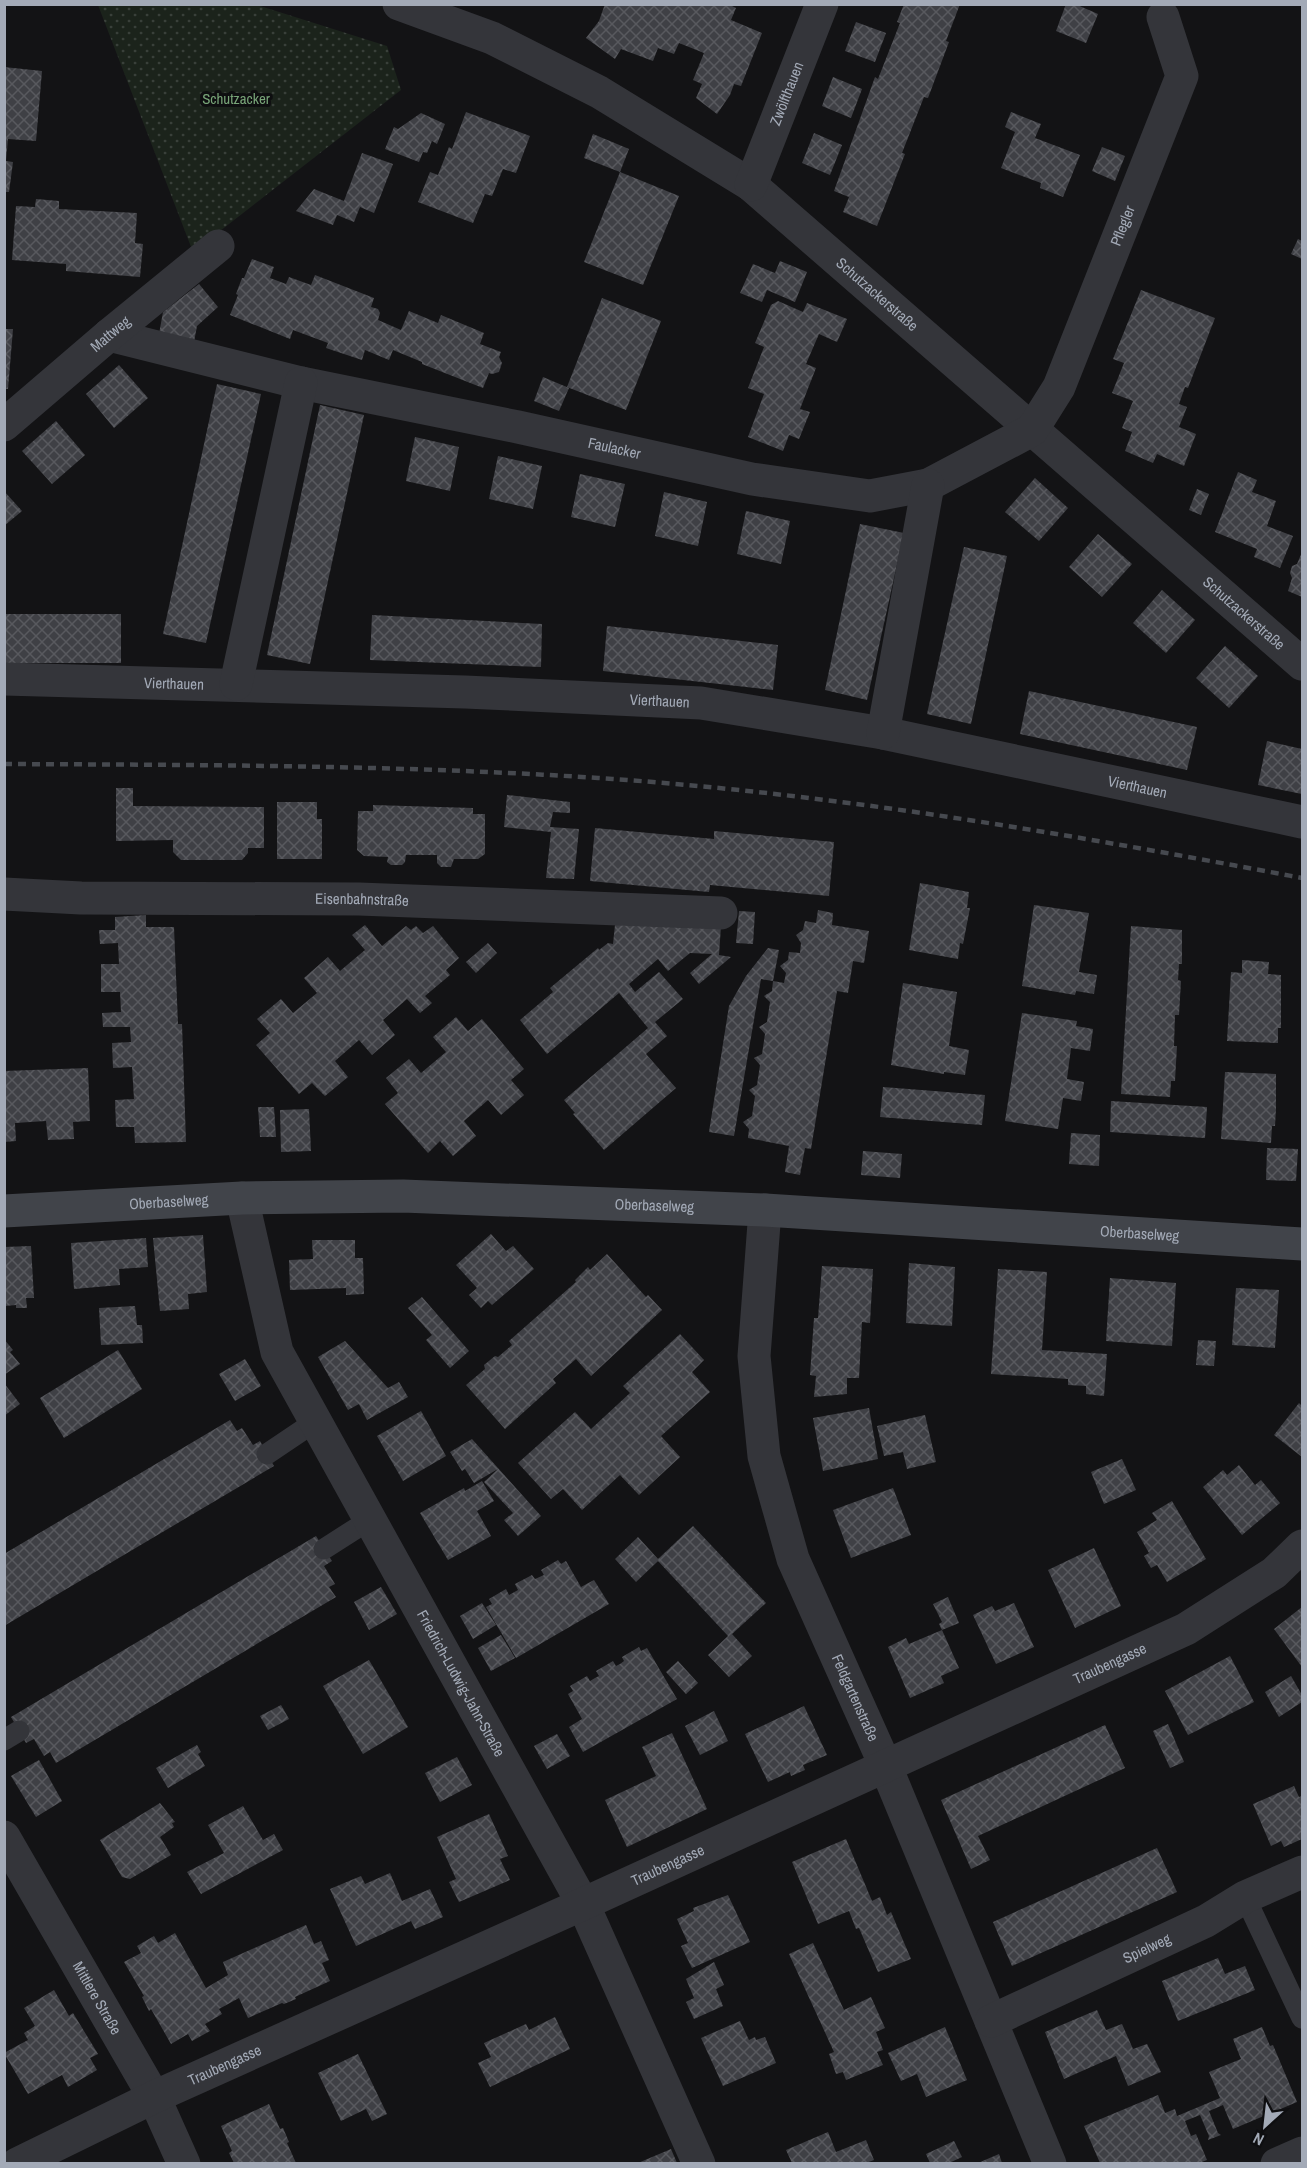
<svg xmlns="http://www.w3.org/2000/svg" width="1307" height="2168" viewBox="0 0 1307 2168" font-family="'Archivo Narrow',sans-serif">
<defs>
<pattern id="grass-dots" width="8" height="8" patternUnits="userSpaceOnUse" patternTransform="scale(1.5)"><rect width="8" height="8" fill="#1b231b"/><path d="M2 2h.1M6 6h.1" fill="none" stroke="#39403a" stroke-width="1.8" stroke-linecap="round"/></pattern>
<pattern id="building-cross-hatch" width="8" height="8" patternUnits="userSpaceOnUse" patternTransform="scale(1.5)"><rect width="8" height="8" fill="#3f4045"/><path d="M0 0l8 8M0 8l8-8" fill="none" stroke="#58595e"/></pattern>
</defs>
<rect width="100%" height="100%" fill="#131315"/>
<!-- grass -->
<path fill="url(#grass-dots)" d="M98,5H257L387,46L401,90L193,252Z"/>
<!-- building -->
<g fill="url(#building-cross-hatch)">
<path d="M605,4H728L736,8L731,20L762,33L741,86L734,84L730,95L717,114L696,98L702,84L693,80L704,53L679,43L674,54L658,48L653,61L621,49L615,59L586,38L599,21Z"/>
<path d="M904,4H960L946,41L949,42L928,98L924,97L902,153L905,154L877,226L843,212L849,197L834,191L875,77L878,79L900,23L897,22Z"/>
<path d="M1066,4H1075L1098,14L1086,43L1056,31Z"/>
<path d="M856,22L886,33L875,62L845,51Z"/>
<path d="M4,67L42,71L36,141L8,139L6,161L13,162L9,192H4Z"/>
<path d="M833,77L862,89L851,118L822,106Z"/>
<path d="M466,112L530,136L516,173L503,169L492,196L485,194L473,223L418,202L430,172L438,175L449,147L452,149Z"/>
<path d="M1011,112L1041,124L1035,138L1080,155L1063,197L1040,188L1041,183L1001,168L1015,132L1005,127Z"/>
<path d="M421,113L445,124L437,144L432,141L427,153L423,152L419,162L385,149L394,127L398,129Z"/>
<path d="M814,133L842,145L830,175L802,163Z"/>
<path d="M593,134L629,149L620,172L584,158Z"/>
<path d="M1102,147L1125,156L1115,181L1092,171Z"/>
<path d="M362,153L393,164L374,213L360,207L354,222L337,215L333,225L296,211L314,189L344,201Z"/>
<path d="M620,172L679,196L643,285L584,262Z"/>
<path d="M36,199L59,201V209L137,213L135,243L143,244L140,277L66,271V264L12,260L16,206L35,207Z"/>
<path d="M1298,239L1302,241V259L1291,254Z"/>
<path d="M252,259L274,267L270,278L286,284L289,277L311,285L315,275L374,298L371,307L378,309L380,313L378,320L401,330L409,311L438,323L441,315L484,333L480,344L501,352L499,357L502,363L499,372L492,374L489,373L483,388L422,364V362L393,350L389,360L365,350L362,360L326,348L328,343L293,330L290,339L230,315L238,295L236,294L242,278H244Z"/>
<path d="M780,261L807,272L795,302L767,290L762,302L740,293L753,264L775,273Z"/>
<path d="M199,284L218,307L197,326L194,342L159,334L163,312Z"/>
<path d="M1141,290L1215,318L1188,388L1185,387L1179,404L1187,407L1179,427L1196,434L1184,466L1157,454L1153,463L1125,451L1132,432L1122,428L1133,401L1112,393L1124,363L1113,359Z"/>
<path d="M602,298L661,321L626,410L567,387Z"/>
<path d="M778,301L803,312L807,303L847,319L837,342L819,334L806,364L816,368L800,409L810,412L799,439L789,435L783,451L748,437L764,394L748,388L764,347L755,343L771,305Z"/>
<path d="M4,329H13L8,389H4Z"/>
<path d="M119,365L148,398L114,428L86,394Z"/>
<path d="M543,377L569,388L559,411L534,401Z"/>
<path d="M217,384L261,394L206,643L163,634Z"/>
<path d="M320,405L364,415L310,664L267,655Z"/>
<path d="M56,421L85,455L52,484L22,451Z"/>
<path d="M415,437L459,447L450,491L406,481Z"/>
<path d="M498,456L542,466L533,509L489,499Z"/>
<path d="M1238,472L1257,480L1252,492L1276,501L1267,526L1293,536L1280,568L1254,557L1257,549L1215,532Z"/>
<path d="M580,474L625,484L615,527L571,517Z"/>
<path d="M1035,478L1068,508L1039,541L1005,512Z"/>
<path d="M1197,489L1209,494L1201,515L1189,510Z"/>
<path d="M4,491L22,511L4,526Z"/>
<path d="M664,492L707,502L698,546L655,536Z"/>
<path d="M746,511L790,521L781,564L737,554Z"/>
<path d="M860,524L904,533L867,700L825,690Z"/>
<path d="M1098,534L1132,564L1102,597L1069,567Z"/>
<path d="M964,547L1007,556L971,724L927,714Z"/>
<path d="M1302,552V597L1288,591L1292,578L1290,573L1292,566L1297,564Z"/>
<path d="M1162,590L1195,620L1166,653L1133,623Z"/>
<rect x="4" y="614" width="117" height="49"/>
<path d="M372,615L542,624L541,667L370,660Z"/>
<path d="M607,626L778,645L773,690L603,671Z"/>
<path d="M1225,646L1258,676L1229,708L1196,678Z"/>
<path d="M1029,691L1197,727L1187,770L1020,734Z"/>
<path d="M1267,741L1302,749V794L1258,785Z"/>
<path d="M116,788H133V806L264,807V848H248V853L242,860H181L173,852V840L116,841Z"/>
<path d="M507,795L570,802V813L553,812L550,827L579,829L574,879L546,878L551,832L504,827Z"/>
<path d="M277,802H317V819H322V859H277Z"/>
<path d="M373,805L473,808V814H485V854L478,859H454L451,867H441L437,863V855H406L405,862L402,865H391L387,862L388,857L364,856L357,850L358,811H373Z"/>
<path d="M595,828L714,839V831L834,842L829,896L710,885L709,892L590,881Z"/>
<path d="M920,883L969,892L967,908H970L963,944L960,943L958,959L909,950Z"/>
<path d="M1034,905L1089,913L1079,972L1097,975L1094,994L1076,991L1075,995L1022,986Z"/>
<path d="M818,910L833,913L832,925L869,931L864,963L853,961L848,993L837,991L811,1149L805,1148L800,1175L785,1172L789,1146L748,1138L749,1129L743,1122L752,1116L755,1096L749,1090L757,1085L760,1065L754,1058L762,1054L765,1034L759,1027L767,1022L770,1002L764,996L772,991L773,981L784,983L786,973L780,966L788,960L789,952L800,953L801,943L796,935L803,930L805,921L816,923Z"/>
<path d="M739,911L755,912L753,944L736,943Z"/>
<path d="M146,915V927H174L178,1024H182L186,1142L135,1143L134,1127H116L115,1100L134,1099L132,1067L113,1068L112,1043L131,1042L130,1027H103L102,1013L121,1012L120,992H101V964H119L118,943L100,944L99,930H115V917Z"/>
<path d="M616,915L721,926L719,955L731,957L699,984L690,973L712,954L690,953L668,971L658,959L629,984L635,992L659,972L683,999L655,1022L667,1036L646,1054L676,1088L604,1150L573,1114L575,1113L564,1100L648,1028L619,993L547,1054L520,1020L553,992L550,988L598,948L599,950L608,943L613,944Z"/>
<path d="M365,925L382,946L406,926L411,930L416,926L423,933L433,926L459,958L446,970L450,975L425,996L432,1003L420,1013L407,999L383,1020L395,1035L372,1055L359,1040L335,1061L348,1077L325,1096L312,1083L299,1094L256,1045L270,1033L257,1019L281,999L293,1013L317,993L304,978L328,957L340,971L353,960L365,950L352,935Z"/>
<path d="M1131,926L1182,930V964H1179L1178,980L1181,981L1179,1015H1175L1174,1046H1177L1176,1063L1175,1081H1171L1170,1097L1121,1094Z"/>
<path d="M488,943L497,953L476,973L466,962Z"/>
<path d="M768,948L779,950L773,981L761,979L734,1136L709,1132L729,1006L746,976Z"/>
<path d="M1242,960L1269,962L1268,974L1281,975V1028H1278V1043L1227,1041L1231,972L1242,973Z"/>
<path d="M903,983L957,992L949,1046L969,1050L965,1075L944,1072V1074L891,1065Z"/>
<path d="M1022,1013L1077,1021L1076,1026L1093,1029L1090,1051L1071,1048L1067,1079L1084,1082L1081,1101L1063,1098L1058,1129L1005,1121Z"/>
<path d="M456,1017L468,1031L482,1019L524,1069L511,1080L524,1095L501,1115L488,1100L464,1121L476,1136L453,1156L440,1141L428,1153L406,1128L385,1104L398,1093L386,1078L409,1059L421,1073L446,1052L433,1037Z"/>
<path d="M88,1068L90,1121L73,1122L74,1139L48,1140L46,1121L15,1123L16,1141L4,1142V1071Z"/>
<path d="M1225,1072L1276,1074V1109L1275,1126H1272L1271,1143L1221,1139Z"/>
<path d="M883,1087L985,1095L982,1125L880,1117Z"/>
<path d="M1111,1101L1207,1107L1205,1138L1110,1132Z"/>
<path d="M258,1107H274L276,1137H260Z"/>
<path d="M309,1109L311,1151L281,1152L280,1110Z"/>
<path d="M1071,1133L1100,1135L1099,1166L1069,1164Z"/>
<path d="M1267,1148L1298,1149L1296,1181L1266,1180Z"/>
<path d="M863,1151L902,1154L900,1178L861,1175Z"/>
<path d="M491,1234L506,1251L513,1246L534,1269L492,1305L488,1301L481,1308L469,1295L477,1288L456,1265Z"/>
<path d="M203,1235L207,1292L188,1294L189,1309L160,1311L153,1238Z"/>
<path d="M146,1238L148,1267L119,1269L120,1285L74,1289L71,1243Z"/>
<path d="M312,1240H355V1258H363L364,1294L346,1295V1288L290,1290L289,1260L313,1259Z"/>
<path d="M31,1246L34,1298H26L27,1308H16V1305L5,1306L4,1247Z"/>
<path d="M607,1254L646,1297L648,1295L662,1310L591,1376L576,1359L553,1379L556,1383L505,1429L466,1385L485,1369L484,1365L495,1356L498,1357L512,1345L509,1341L576,1282L575,1280L588,1267L590,1270Z"/>
<path d="M909,1263L955,1267L952,1326L906,1323Z"/>
<path d="M822,1266L873,1269L870,1323L862,1322L859,1378H847V1394L814,1397L816,1376L810,1375L814,1318H818Z"/>
<path d="M998,1269L1047,1272L1042,1350L1107,1354L1104,1396L1086,1394V1386L1068,1385V1379L991,1374Z"/>
<path d="M1110,1278L1176,1283L1172,1346L1106,1341Z"/>
<path d="M1236,1288L1279,1290L1275,1348L1232,1345Z"/>
<path d="M422,1297L469,1351L450,1368L426,1340L432,1335L408,1308Z"/>
<path d="M135,1306L137,1325H142L143,1343L101,1345L99,1308Z"/>
<path d="M680,1334L704,1360L692,1372L710,1392L661,1436L680,1457L639,1495L620,1475L582,1510L563,1489L551,1499L518,1463L575,1412L591,1429L630,1393L623,1386Z"/>
<path d="M4,1339L13,1350L10,1352L20,1364L4,1375Z"/>
<path d="M1198,1340L1216,1341L1214,1366L1196,1365Z"/>
<path d="M345,1341L388,1388L399,1382L408,1397L367,1420L359,1404L348,1410L318,1357Z"/>
<path d="M118,1350L142,1389L64,1438L40,1398Z"/>
<path d="M245,1359L261,1386L235,1401L219,1374Z"/>
<path d="M4,1383L20,1404L4,1416Z"/>
<path d="M1299,1403L1302,1406V1457L1274,1435Z"/>
<path d="M869,1408L878,1459L823,1471L813,1418Z"/>
<path d="M421,1411L446,1456L403,1481L377,1436Z"/>
<path d="M925,1415L936,1462L907,1469L903,1452L884,1456L877,1426Z"/>
<path d="M230,1420L237,1431L242,1428L253,1445L260,1441L274,1466L4,1626V1554Z"/>
<path d="M472,1439L541,1516L518,1536L504,1520L513,1513L484,1482L498,1469L474,1483L465,1469L462,1471L450,1452Z"/>
<path d="M1122,1459L1136,1490L1104,1504L1091,1472Z"/>
<path d="M1239,1465L1255,1485L1261,1480L1280,1503L1242,1535L1203,1487L1223,1470L1227,1475Z"/>
<path d="M482,1481L494,1501L477,1511L491,1536L448,1560L420,1513L464,1488L465,1491Z"/>
<path d="M893,1488L911,1535L851,1558L833,1510Z"/>
<path d="M1172,1501L1206,1559L1167,1582L1157,1565L1151,1568L1144,1556L1149,1553L1137,1532L1157,1520L1152,1513Z"/>
<path d="M693,1526L766,1603L732,1634L752,1656L729,1677L708,1655L728,1636L658,1561L636,1582L615,1559L638,1537L658,1559Z"/>
<path d="M316,1536L332,1561L324,1566L335,1584L329,1587L336,1597L56,1763L50,1752L44,1756L34,1739L26,1743L11,1717Z"/>
<path d="M1094,1548L1121,1606L1075,1628L1048,1570Z"/>
<path d="M558,1560L561,1564L566,1561L581,1587L594,1580L609,1604L516,1658L486,1607L492,1604L489,1599L506,1589L509,1595L518,1590L515,1584L532,1575L535,1579L544,1575L541,1570Z"/>
<path d="M381,1587L397,1614L369,1630L354,1602Z"/>
<path d="M948,1597L959,1623L942,1630L939,1624L942,1622L933,1604Z"/>
<path d="M482,1603L496,1625L473,1639L460,1616Z"/>
<path d="M1014,1603L1034,1647L996,1664L973,1615L992,1606L995,1611Z"/>
<path d="M1302,1607V1667L1274,1629Z"/>
<path d="M942,1630L959,1668L941,1676L944,1683L910,1698L888,1647L906,1638L909,1644Z"/>
<path d="M501,1635L515,1658L491,1671L478,1648Z"/>
<path d="M639,1647L641,1651L647,1648L677,1699L583,1752L569,1727L582,1719L568,1694L573,1691L570,1686L587,1676L590,1681L595,1678L599,1676L596,1671L613,1661L616,1666L620,1664L624,1661L622,1657Z"/>
<path d="M1230,1656L1254,1702L1188,1735L1165,1691Z"/>
<path d="M369,1660L408,1727L363,1754L323,1686Z"/>
<path d="M678,1661L698,1683L686,1694L666,1672Z"/>
<path d="M1291,1676L1302,1695V1702L1279,1717L1265,1692Z"/>
<path d="M281,1705L289,1719L268,1730L260,1716Z"/>
<path d="M804,1706L827,1755L803,1765L805,1770L791,1776L790,1772L768,1782L745,1734Z"/>
<path d="M714,1711L728,1741L700,1755L685,1726Z"/>
<path d="M1168,1724L1184,1762L1170,1768L1153,1731Z"/>
<path d="M1105,1725L1125,1768L978,1836L990,1860L971,1869L941,1800Z"/>
<path d="M672,1733L707,1809L627,1847L605,1800L656,1776L642,1747Z"/>
<path d="M557,1734L570,1756L547,1769L534,1746Z"/>
<path d="M197,1745L201,1752L198,1754L205,1766L168,1788L156,1768Z"/>
<path d="M457,1757L472,1785L440,1802L425,1773Z"/>
<path d="M39,1760L62,1801L36,1817L11,1776Z"/>
<path d="M1294,1786L1299,1797L1302,1796V1839L1284,1847L1281,1841L1271,1846L1253,1804Z"/>
<path d="M160,1803L175,1822L172,1823L174,1827L160,1837L171,1855L130,1879L122,1877L100,1840Z"/>
<path d="M243,1806L263,1840L274,1834L283,1850L201,1894L187,1872L224,1853L208,1825Z"/>
<path d="M489,1814L508,1856L500,1859L510,1880L459,1902L449,1882L456,1879L437,1837Z"/>
<path d="M846,1839L872,1901L880,1897L887,1915L891,1912L911,1959L878,1972L859,1928L856,1929L849,1911L818,1924L792,1862Z"/>
<path d="M1157,1848L1177,1892L1012,1966L993,1922Z"/>
<path d="M390,1873L402,1901L430,1889L443,1917L415,1929L411,1921L356,1946L330,1889L361,1876L365,1884Z"/>
<path d="M728,1895L750,1942L692,1968L681,1946L688,1943L677,1919L694,1911L693,1908Z"/>
<path d="M306,1925L314,1944L321,1941L329,1960L322,1963L330,1981L295,1997L296,1999L284,2004L282,2003L248,2018L239,1998L219,2009L222,2014L205,2024L210,2031L192,2041L188,2034L171,2044L151,2009L149,2011L142,1997L144,1996L124,1962L141,1953L137,1946L154,1936L158,1943L175,1933L206,1988L228,1975L223,1962Z"/>
<path d="M813,1943L844,2010L871,1997L885,2028L876,2032L883,2050L877,2052L883,2065L846,2080L843,2072L836,2074L829,2054L834,2052L789,1954Z"/>
<path d="M1218,1958L1225,1974L1245,1966L1255,1990L1178,2021L1162,1981Z"/>
<path d="M714,1962L724,1985L716,1989L723,2006L694,2019L686,2002L694,1998L686,1979Z"/>
<path d="M54,1990L69,2016L73,2013L98,2054L90,2058L97,2070L68,2087L62,2075L28,2094L4,2053L28,2040L24,2033L35,2026L24,2008Z"/>
<path d="M1097,2010L1106,2030L1122,2024L1133,2049L1147,2044L1161,2072L1128,2086L1116,2056L1064,2079L1045,2032Z"/>
<path d="M555,2017L570,2049L490,2087L478,2063L491,2057L484,2043L526,2024L529,2030Z"/>
<path d="M740,2021L749,2040L755,2037L756,2040L765,2037L776,2063L723,2086L701,2038Z"/>
<path d="M945,2027L967,2080L926,2097L917,2074L901,2081L888,2053Z"/>
<path d="M1262,2027L1270,2046L1273,2045L1297,2102L1233,2129L1223,2105L1209,2111L1218,2133L1221,2135L1208,2140L1209,2136L1200,2115L1185,2121L1191,2136L1196,2134L1207,2160L1199,2163H1100L1084,2126L1158,2095L1165,2113L1175,2109L1177,2116L1220,2098L1209,2072L1241,2059L1233,2039Z"/>
<path d="M358,2054L387,2114L372,2121L366,2109L341,2121L318,2073Z"/>
<path d="M269,2104L280,2129L283,2128L289,2142L287,2143L296,2163H234L229,2153L232,2151L221,2126Z"/>
<path d="M828,2132L836,2152L866,2140L874,2160L866,2163H792L786,2150Z"/>
<path d="M954,2141L962,2157L949,2163H930L926,2154Z"/>
<path d="M671,2149L677,2163H638Z"/>
<path d="M999,2154L1002,2163H978Z"/>
</g>
<g fill="none" stroke-linecap="round" stroke-linejoin="round">
<!-- lane -->
<g stroke="#34353a" stroke-width="21">
<path d="M267,1454L316,1421"/>
<path d="M324,1549L371,1519"/>
<path d="M4,1740L19,1731"/>
<path d="M1245,1897L1302,2018"/>
</g>
<!-- street -->
<g stroke="#34353a" stroke-width="33">
<path id="s1" d="M399,4L492,38L599,92L751,185L1302,664"/>
<path id="s2" d="M751,185L822,4"/>
<path id="s3" d="M109,335L301,383L518,427L752,479L870,496L928,485L1032,430L1059,387L1182,76L1163,17"/>
<path id="s4" d="M4,425L109,335L218,246"/>
<path id="s5" d="M4,679L465,692L701,703L883,733L1302,822"/>
<path d="M236,684L301,383"/>
<path d="M883,733L928,485"/>
<path id="s6" d="M4,894L81,898L359,899L721,913"/>
<path id="s7" d="M242,1198L277,1352L583,1904L699,2164"/>
<path id="s8" d="M765,1210L754,1356L764,1456L793,1559L886,1767L1050,2164"/>
<path id="s9" d="M4,1837L154,2097L184,2164"/>
<path id="s10" d="M991,2021L1206,1921L1245,1897L1302,1872"/>
<path id="s11" d="M17,2164L154,2097L583,1904L1186,1629L1274,1573L1302,1546"/>
<path d="M1277,2164L1302,2153"/>
</g>
<!-- secondary -->
<path stroke="#41444a" stroke-width="33" id="s12" d="M4,1211L242,1198L403,1196L765,1210L1302,1244"/>
<!-- rail -->
<path stroke="#46494f" stroke-width="4.5" stroke-dasharray="8 6" stroke-linecap="butt" d="M4,764C212,765 420,765 627,780C855,797 1079,836 1302,878"/>
</g>
<g text-anchor="middle" stroke-width="6" stroke-linejoin="round" paint-order="stroke">
<!-- street labels -->
<g font-size="15" fill="#a3aab7" stroke="#0e0e10">
<text dy="5" stroke="none"><textPath href="#s2" startOffset="98">Zwölfthauen</textPath></text>
<text dy="5" stroke="none"><textPath href="#s3" startOffset="1179">Pflegler</textPath></text>
<text dy="5" stroke="none"><textPath href="#s1" startOffset="564">Schutzackerstraße</textPath></text>
<text dy="5" stroke="none"><textPath href="#s4" startOffset="140">Mattweg</textPath></text>
<text dy="5" stroke="none"><textPath href="#s3" startOffset="518">Faulacker</textPath></text>
<text dy="5" stroke="none"><textPath href="#s1" startOffset="1050">Schutzackerstraße</textPath></text>
<text dy="5" stroke="none"><textPath href="#s5" startOffset="170">Vierthauen</textPath></text>
<text dy="5" stroke="none"><textPath href="#s5" startOffset="656">Vierthauen</textPath></text>
<text dy="5" stroke="none"><textPath href="#s5" startOffset="1142">Vierthauen</textPath></text>
<text dy="5" stroke="none"><textPath href="#s6" startOffset="358">Eisenbahnstraße</textPath></text>
<text dy="5" stroke="none"><textPath href="#s12" startOffset="165">Oberbaselweg</textPath></text>
<text dy="5" stroke="none"><textPath href="#s12" startOffset="651">Oberbaselweg</textPath></text>
<text dy="5" stroke="none"><textPath href="#s12" startOffset="1137">Oberbaselweg</textPath></text>
<text dy="5" stroke="none"><textPath href="#s11" startOffset="1202">Traubengasse</textPath></text>
<text dy="5" stroke="none"><textPath href="#s7" startOffset="537">Friedrich-Ludwig-Jahn-Straße</textPath></text>
<text dy="5" stroke="none"><textPath href="#s8" startOffset="506">Feldgartenstraße</textPath></text>
<text dy="5" stroke="none"><textPath href="#s11" startOffset="716">Traubengasse</textPath></text>
<text dy="5" stroke="none"><textPath href="#s10" startOffset="172">Spielweg</textPath></text>
<text dy="5" stroke="none"><textPath href="#s9" startOffset="186">Mittlere Straße</textPath></text>
<text dy="5" stroke="none"><textPath href="#s11" startOffset="230">Traubengasse</textPath></text>
</g>
<!-- park labels -->
<g font-size="15" fill="#78a478" stroke="#0e0e10">
<text x="236" y="104">Schutzacker</text>
</g>
</g>
<!-- border -->
<rect width="1307" height="2168" fill="none" stroke="#a3aab7" stroke-width="12"/>
<!-- north arrow -->
<g transform="translate(1265 2126) rotate(207)" stroke="#0e0e10" stroke-width="4.5" paint-order="stroke">
<path d="M0-4.5L10 22L0 15L-10 22Z" fill="#a3aab7"/>
<text y="-9" font-size="16" font-weight="bold" text-anchor="middle" fill="#a3aab7">N</text>
</g>
</svg>
